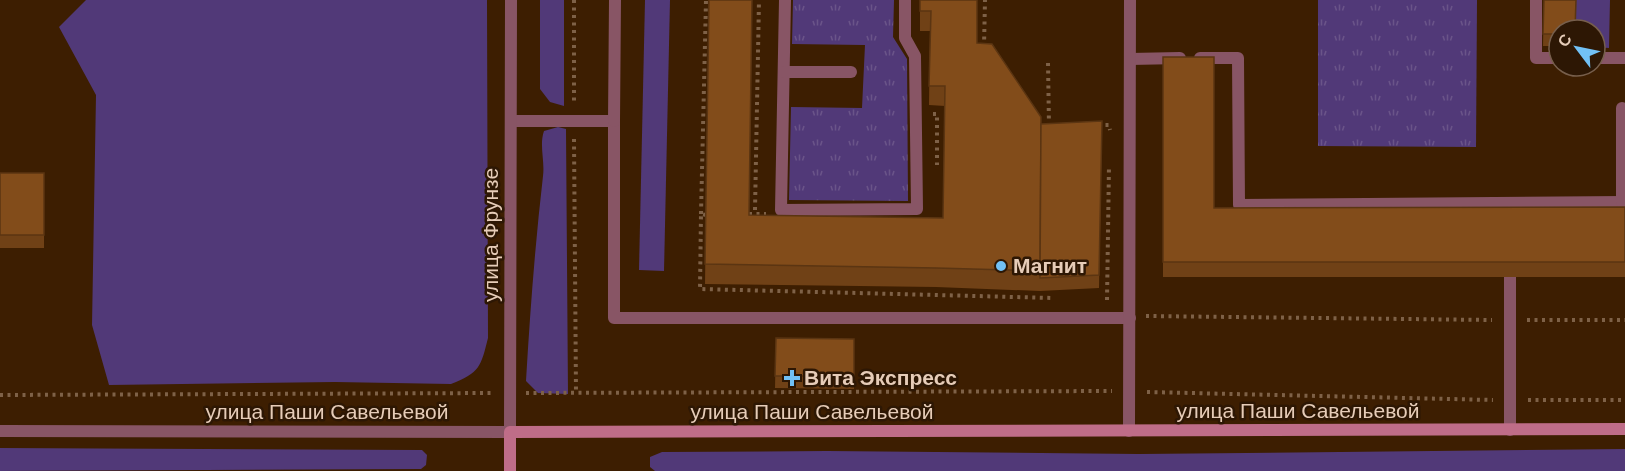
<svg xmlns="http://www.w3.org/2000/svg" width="1625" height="471" viewBox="0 0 1625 471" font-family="Helvetica,sans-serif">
<defs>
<pattern id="park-tufts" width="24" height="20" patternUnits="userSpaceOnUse" patternTransform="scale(1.5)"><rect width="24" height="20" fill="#513978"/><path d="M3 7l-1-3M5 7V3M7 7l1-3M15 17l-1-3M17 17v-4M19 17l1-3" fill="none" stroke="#6a5489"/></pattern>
</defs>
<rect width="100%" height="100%" fill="#3d1e01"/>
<!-- grass -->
<g fill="#513978">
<path d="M86,0H487L488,338C481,366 480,373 451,384L335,382L109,385L92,325L96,95L59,27Z"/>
<path d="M540,0H564V106L550,102L540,89Z"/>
<path d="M645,0H670L664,271L639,270Z"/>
<path d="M1576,0H1610L1609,48L1595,47V30H1576Z"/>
<path d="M558,127L566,129L568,394L538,393L526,381C530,313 535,245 543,176C545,161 539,145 544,131Z"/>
<path d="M0,448L422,450L427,455L426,465L421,469L0,471Z"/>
<path d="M1625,449V471H655L650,467V457L662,452L827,451L1139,454Z"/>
</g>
<!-- park -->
<g fill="url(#park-tufts)">
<path d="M793,0H894L893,37L907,59L908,201L789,200L791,107L862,108L865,45L792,44Z"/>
<path d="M1318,0H1477L1476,147L1318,146Z"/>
</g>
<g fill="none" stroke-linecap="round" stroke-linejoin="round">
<!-- path -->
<g stroke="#7e6147" stroke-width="4" stroke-dasharray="3 4.5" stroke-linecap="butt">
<path d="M574,0V104"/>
<path d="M984,47L985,0"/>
<path d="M1048,63L1049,126H1052"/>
<path d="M933,114H937V165"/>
<path d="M1098,125H1109L1110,130"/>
<path d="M574,139L576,393"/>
<path d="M755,210L759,0"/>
<path d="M701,214L706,0"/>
<path d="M749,214H766"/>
<path d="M706,215L701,214L700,289L1054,298"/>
<path d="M1107,300L1109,165"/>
<path d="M1146,316L1492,320"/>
<path d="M1527,320H1625"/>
<path d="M1147,392L1493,400"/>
<path d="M526,393L1112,391"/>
<path d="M0,395L494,393"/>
<path d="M1528,400H1625"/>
</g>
<!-- service -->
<g stroke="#885565" stroke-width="12">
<path d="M785,0L781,210L917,209L915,56L905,38V0"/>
<path d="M1536,0V58H1559"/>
<path d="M1200,58H1238L1239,205L1625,202"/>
<path d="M1595,58H1625"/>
<path d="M1130,59L1180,58"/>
<path d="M784,72H851"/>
<path d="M511,121H614V318H1130"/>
<path d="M614,121L615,0"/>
<path d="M1622,202V108"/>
<path d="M1510,277V430"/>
<path d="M1129,431L1130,0"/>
</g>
<!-- tertiary -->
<path stroke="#885565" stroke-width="12" d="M0,431L510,432L511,0"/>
<!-- secondary -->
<path stroke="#bf6d88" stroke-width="12" d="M510,471V432L1625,429"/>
</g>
<!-- wall -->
<g fill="#704116">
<path d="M709,0L749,215L943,218L945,106L929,105L930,31H920V0L977,43L1041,124L1102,121L1099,288L1040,291L936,287L705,284Z"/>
<path d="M1544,0L1559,30V46H1543Z"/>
<path d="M1163,57L1214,208L1625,207V277H1163Z"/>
<rect x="0" y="173" width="44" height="75"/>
<path d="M776,338L854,339V389L775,388Z"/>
</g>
<!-- building -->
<g fill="#824c1a" stroke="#5b3512" stroke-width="1.5">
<path d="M709,0H752L749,215L943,218L945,86H929L931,11H920V0H977V43L992,44L1041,117L1040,271L936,268L705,264Z"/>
<path d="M1544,0H1576L1575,30H1559V34H1543Z"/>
<path d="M1163,57H1214V208L1625,207V262H1163Z"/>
<path d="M1102,121L1099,275L1040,278L1041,124Z"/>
<rect x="0" y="173" width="44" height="62"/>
<path d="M776,338L854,339V376H775Z"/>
</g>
<!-- markers -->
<g fill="#72c1f5" stroke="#2d1704" stroke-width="2">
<circle cx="1001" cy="266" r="6"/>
<path d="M789 369h6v6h6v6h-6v6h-6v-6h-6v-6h6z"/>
</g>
<g text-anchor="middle" stroke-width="5" stroke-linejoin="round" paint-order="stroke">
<!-- street labels -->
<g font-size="21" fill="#e6ccb8" stroke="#2d1704">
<text transform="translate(491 235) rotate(-90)" y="7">улица Фрунзе</text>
<text x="1298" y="418">улица Паши Савельевой</text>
<text x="327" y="419">улица Паши Савельевой</text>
<text x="812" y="419">улица Паши Савельевой</text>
</g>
<!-- poi labels -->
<g font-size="21" font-weight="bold" fill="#e6ccb8" stroke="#2d1704" text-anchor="start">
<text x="1013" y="273">Магнит</text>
<text x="804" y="385">Вита Экспресс</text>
</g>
</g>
<!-- north arrow -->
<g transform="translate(1577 48) rotate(302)"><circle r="28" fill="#2d1704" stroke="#775f4c" stroke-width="1.5"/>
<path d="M0-4.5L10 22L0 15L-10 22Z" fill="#72c1f5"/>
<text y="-9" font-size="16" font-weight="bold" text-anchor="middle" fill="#e6ccb8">С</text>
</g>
</svg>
